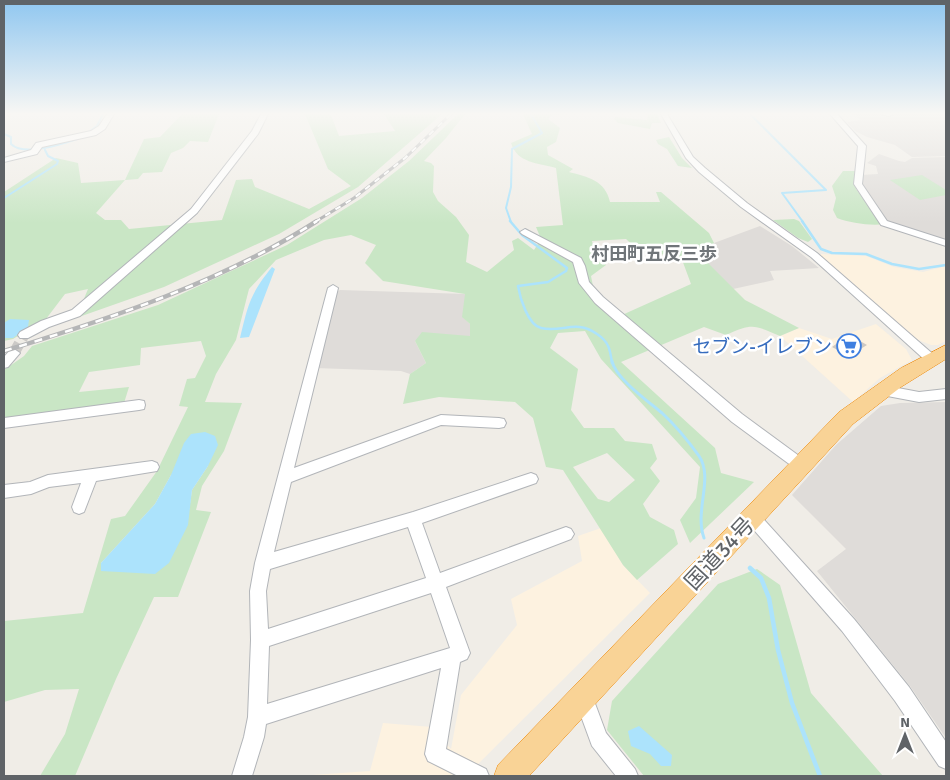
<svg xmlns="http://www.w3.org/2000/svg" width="950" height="780" viewBox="0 0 950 780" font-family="Signika,'Noto Sans JP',sans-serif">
<rect width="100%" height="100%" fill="#f0ede7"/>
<!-- commercial -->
<g fill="#fdf2e0">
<path d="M821,254L866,256L894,267L923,272L946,266V341L938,345H931L916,339L820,258Z"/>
<path d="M876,324L906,349L912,360L880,378L853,402L780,336L799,328L832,339Z"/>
<path d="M601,528L623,565L650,593L466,776H298L370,771L383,723L432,727L451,749L461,695L517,625L511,599L582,561L578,536Z"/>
</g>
<!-- industrial -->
<g fill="#dfdcd9">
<path d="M853,114H946V156L912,157L895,145L867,137L855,131L847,122L861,120Z"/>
<path d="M879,154L899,161L905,162L912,158L946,157V241L893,225L885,220L863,190L861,175L878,174L876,166L867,163Z"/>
<path d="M760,226L792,246L819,268L770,271L774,280L733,289L697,253L714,243Z"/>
<path d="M340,290L466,294L463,317L470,324V336L415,341L426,363L410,374L401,371L315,368L334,294Z"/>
<path d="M946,402V738L910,686L817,571L846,549L792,495L836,445L881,406L900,403Z"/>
</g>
<!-- green -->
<g fill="#c9e6c5" fill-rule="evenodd">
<path d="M182,114H219L208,142L190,141L183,148L171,153L162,172L143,173L138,179L125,180L96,213L105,220H121L129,229L222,220L236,180L252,179L255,187L309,209L351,186L328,169L305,114L331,115L339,136L395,131L384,114H442L358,187L279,234L164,287L76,318L88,289L65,294L46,319L13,339L4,341V192L56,158L78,163L81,183L125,180L144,139L160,137Z"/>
<path d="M458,114H465L446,138L424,161L431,163L434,166L433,192L438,201L456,217L469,235L466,262L487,272L514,250L512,241L518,238L534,250L541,239L536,227L563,225L556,168C538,163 517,163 511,143L532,134L523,114H566L552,115L548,119L560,128L556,142L547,147L548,155L573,169L569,172C588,177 605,180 610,202H660L656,192H661L709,233L714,243L698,253L745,300L799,328L780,336C754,325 753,323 726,335L704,327L621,362L715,448L721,473L754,482L690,543L680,520L696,498L700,467L601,359L585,331L558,333L550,348L578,369L571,410L584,428H614L625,441L652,444L657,459L650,468L660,481L643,504L650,517L674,530L678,544L637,580L623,565L563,470L546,467L533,418L515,402L439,397L403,404L410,374L426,363L415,341L422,332L470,336V324L462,317L465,294L383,281L365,263L376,245L351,235L324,240L276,260L249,289L236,340L216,374L205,402L242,403L224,451L202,486L196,510L211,512L178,597H154L116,679L75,776H40L65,734L79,689L45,690L4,702V621L83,613L111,519L125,516L157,471L188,407L179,406L187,379L195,378L206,356L201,341L141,348L140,365L89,372L79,392L129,387L124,403L4,418V370L24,356L32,346L158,305L287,245L362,198L409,161ZM626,239L639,251L681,257L691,284L622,315L594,291L591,276L606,265L595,253L592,241ZM607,453L635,480L609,502L598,499L573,467ZM208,466L192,490L187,525L101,571V563L155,504L171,475Z"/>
<path d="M648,114H657L661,123H652L650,129L618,123L614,119L615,117L647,120Z"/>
<path d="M669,137L682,158L692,168L678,166L667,149L658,144L656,140Z"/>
<path d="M843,171H856V189L884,224C871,226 850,223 837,218L833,210L836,198L832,186Z"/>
<path d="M922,175L946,190V195L920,200L890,180Z"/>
<path d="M794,219L799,221L812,239L808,242L798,238L773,220Z"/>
<path d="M757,569L780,585L811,693L883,776H644L607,730L612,701L718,584Z"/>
</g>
<!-- water -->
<g fill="#ace3fc">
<path d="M272,267L275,269L249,337L240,338C248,305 250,294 272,267Z"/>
<path d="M10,319L29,320L28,327L13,338H4V323Z"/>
<path d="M205,432L215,436L218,445L208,466L192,490L188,525L169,563L155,574L101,571V563L155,504L171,475L184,443L191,434Z"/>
<path d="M639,726L672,755L671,766H661L650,754L631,746L628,731Z"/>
</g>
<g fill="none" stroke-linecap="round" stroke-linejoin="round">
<!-- stream-far3 -->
<g stroke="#ace3fc" stroke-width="2">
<path d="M750,114L826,190L782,193L803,222"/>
<path d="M89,132L97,126L103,114"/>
<path d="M4,134L11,137V144C24,157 62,144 77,139"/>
<path d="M4,198L57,164L58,161L48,156L45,150"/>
<path d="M511,222L506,208L511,187L512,149L542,133L531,114"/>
</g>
<!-- stream-far2 -->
<g stroke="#ace3fc" stroke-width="2.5">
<path d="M510,221L522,235L567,268L566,271L548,282L518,286C520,298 528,325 541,328C562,333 576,319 597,334C609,342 610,349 612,363"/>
<path d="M802,221L821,249L832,253L866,254L892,264L919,269L946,265"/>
</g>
<!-- stream-far1 -->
<path stroke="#ace3fc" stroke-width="3" d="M612,361C615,378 649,402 662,413C675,425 689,442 699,456C714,478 694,511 704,538"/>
<!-- stream -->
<path stroke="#ace3fc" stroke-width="4.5" d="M750,568L761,578L769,598L778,650L792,703L820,776"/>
</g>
<!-- building -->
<path fill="#ccc8c3" d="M853,337L867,345L849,356L832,347L839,342L842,344Z"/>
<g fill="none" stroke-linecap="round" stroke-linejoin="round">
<!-- minor-tunnel -->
<path stroke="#cccac7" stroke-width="11" stroke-dasharray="11 5" stroke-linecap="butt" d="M14,353L24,335"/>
<!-- minor casing -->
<g stroke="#b2b5b9" stroke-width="2">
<g id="minor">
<path d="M107,114H114L105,129L96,135L42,147L37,154L4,162V158L31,150L36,143L91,131L99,126Z"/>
<path d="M261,114H268L258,134L197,213L80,316L49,327L28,338H20L18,335L20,332L41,321L72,310L191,209L252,131Z"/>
<path d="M661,114H667L693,157L705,168L747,203L817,253L934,355L936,358L934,361H926L811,257L741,207L699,172L686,158Z"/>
<path d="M830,114H837L866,146L862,184L887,221L946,240V246L881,225L854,184L858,146Z"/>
<path d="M881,114H893L889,116Z"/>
<path d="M525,229L581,258L585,266L589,282L603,297L742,414L806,461L808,465L806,469L801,471L796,469L732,422L595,303L579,283L573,262L522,234L520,232Z"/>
<path d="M333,285L338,288L294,468L441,415L499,418L504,419L506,423L504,427L499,428L441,425L291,482L274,552L413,512L531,473L536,475L538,479L536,483L422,523L440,573L566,527L571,529L574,534L571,539L446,587L470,653L467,659L460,662L446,749L486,769L489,776H458L428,761L425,754L441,668L266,724L264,737L252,776H232L244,737L248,717L251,640L250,591L255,563L328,288ZM408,527L426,578L268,629L266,591L270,569ZM431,593L450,648L267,704L269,646Z"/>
<path d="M14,349L20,353L8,367L4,368V357L10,350Z"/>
<path d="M882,385L919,392L946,389V399L919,402L882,395L878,393L876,390L878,387Z"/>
<path d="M139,400L144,401L145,405L144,409L139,410L4,428V418Z"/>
<path d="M152,461L157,463L159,467L157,471L96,481L84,512L79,514L74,512L72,507L81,483L49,487L31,494L4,498V485L30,482L48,475Z"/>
<path d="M752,510L757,512L854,619L909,687L946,742V769L939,766L895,701L842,631L747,522L745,517L747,512Z"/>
<path d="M583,688L590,690L606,733L635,769L638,776H616L592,746L574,697L576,690Z"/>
</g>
</g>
<!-- highway casing -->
<g stroke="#ed890a" stroke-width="1">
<path id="highway" d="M946,345V359L901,387L853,424L529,776H494L498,765L839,412L901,368Z"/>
</g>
<!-- minor -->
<use href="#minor" fill="#fff" fill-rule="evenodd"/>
<!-- highway -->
<use href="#highway" fill="#f9d396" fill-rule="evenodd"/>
<!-- rail-far1 casing -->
<g stroke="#b5b6b7" stroke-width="3">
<path id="rail-far1" d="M315,222L354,198L405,158L451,114"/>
</g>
<!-- rail casing -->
<g stroke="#b5b6b7" stroke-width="4.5">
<path id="rail" d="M4,351C112,318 222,282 317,221"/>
</g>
<!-- rail-far1 -->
<use href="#rail-far1" stroke="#fff" stroke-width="2" stroke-dasharray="6" stroke-linecap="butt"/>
<!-- rail -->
<use href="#rail" stroke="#fff" stroke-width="2.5" stroke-dasharray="8" stroke-linecap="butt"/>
</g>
<!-- sky -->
<linearGradient id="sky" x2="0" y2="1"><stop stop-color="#90c7f0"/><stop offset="0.51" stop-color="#f8f7f4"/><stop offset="1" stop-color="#f8f7f4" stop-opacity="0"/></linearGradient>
<rect width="950" height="223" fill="url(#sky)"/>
<!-- icons -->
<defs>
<g id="supermarket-ring" transform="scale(1.25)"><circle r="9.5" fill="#fff" stroke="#3f7fe0" stroke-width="1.5"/><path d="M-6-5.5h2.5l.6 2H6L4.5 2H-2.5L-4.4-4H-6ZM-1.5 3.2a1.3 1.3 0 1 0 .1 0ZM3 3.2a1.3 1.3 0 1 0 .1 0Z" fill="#3f7fe0"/></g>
</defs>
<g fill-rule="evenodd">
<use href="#supermarket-ring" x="849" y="346"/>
</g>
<g text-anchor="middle" stroke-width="5" stroke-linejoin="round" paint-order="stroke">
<!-- far-quarter labels -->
<g font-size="18" font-weight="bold" fill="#707579" stroke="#fff">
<text x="654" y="260">村田町五反三歩</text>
</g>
<!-- shop labels -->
<g font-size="19" fill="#366cbe" stroke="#fff" text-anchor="end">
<text x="832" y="353">セブン-イレブン</text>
</g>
<!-- near-street labels -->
<g font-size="22" fill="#5f6367" stroke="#fff">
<text transform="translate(719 553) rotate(-47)" y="8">国道34号</text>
</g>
</g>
<!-- border -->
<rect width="950" height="780" fill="none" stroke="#5f6367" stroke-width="10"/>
<!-- north arrow -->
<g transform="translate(905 735)" stroke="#ffffff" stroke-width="4" paint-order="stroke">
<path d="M0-4L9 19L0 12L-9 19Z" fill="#5f6367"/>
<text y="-8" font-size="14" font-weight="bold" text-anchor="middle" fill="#5f6367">N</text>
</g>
</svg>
